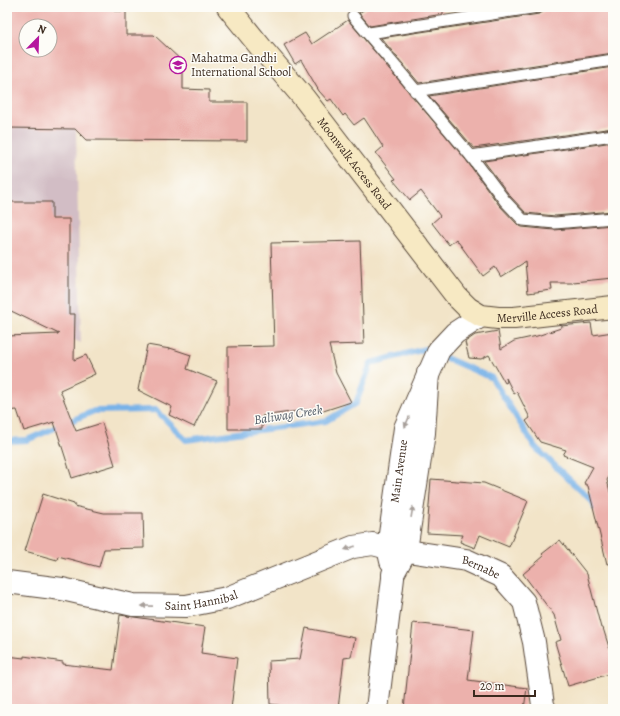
<svg xmlns="http://www.w3.org/2000/svg" width="620" height="716" viewBox="0 0 620 716" font-family="Alegreya,serif">
<rect width="100%" height="100%" fill="#fdfcf7"/>
<filter id="ink" filterUnits="userSpaceOnUse"><feTurbulence type="fractalNoise" baseFrequency=".025" numOctaves="2"/><feDisplacementMap in="SourceGraphic" scale="8" xChannelSelector="R" yChannelSelector="G"/><feConvolveMatrix kernelMatrix="1 2 1 2 8 2 1 2 1" color-interpolation-filters="sRGB"/></filter>
<filter id="wash" filterUnits="userSpaceOnUse"><feTurbulence type="fractalNoise" baseFrequency=".012" numOctaves="4" result="noise"/><feDisplacementMap in="SourceGraphic" scale="16" xChannelSelector="R" yChannelSelector="G"/><feGaussianBlur stdDeviation="0.9" result="paint"/><feColorMatrix in="noise" values="0 0 0 0 0 0 0 0 0 0 0 0 0 0 0 0 0 1.4 0 .05"/><feComposite in="paint" operator="in"/></filter>
<g filter="url(#wash)">
<rect width="100%" height="100%" fill="#f2e4c8"/>
<!-- industrial -->
<path fill="#d2bdc5" fill-rule="evenodd" d="M7,7H77L76,130L81,343L7,309ZM26,26H50V50H26Z"/>
<g fill="none" stroke-linecap="round" stroke-linejoin="round">
<!-- stream -->
<path stroke="#78b2e8" stroke-width="6" d="M7,441L27,440L94,411L156,410L186,440L326,421L356,403L371,363L425,349L492,378L535,447L593,502L595,508"/>
</g>
<g id="blocks">
<!-- building -->
<g fill="#ecb1ac" fill-rule="evenodd">
<path d="M7,7H114V11H126V35H154L183,62V89L209,90V102H247V141L86,140L75,129L7,128ZM26,26H50V50H26Z"/>
<path d="M368,7H443V14L370,26L359,13Z"/>
<path d="M545,7H613V53L419,83L381,38L539,14L543,12Z"/>
<path d="M348,20L466,160L499,205L518,225L522,227L554,230L613,225V278L573,282V283H551L552,290L528,293L525,262L501,277L495,267L483,276L456,239L449,245L432,223L440,216L421,191L410,200L393,180L396,179L376,153L383,147L364,118L354,125L345,114L343,116L331,99L328,101L319,91L301,60L295,64L284,45L305,33L312,44Z"/>
<path d="M613,67V128L474,148L429,96Z"/>
<path d="M613,142V211L555,216L526,213L510,196L484,161Z"/>
<path d="M7,202H52V219H69V314H75L74,360L86,355L95,374L60,390L76,431L102,423L115,465L72,478L54,422L24,431L17,410L7,411V336L59,334L7,309Z"/>
<path d="M360,241L364,344L329,345L336,373L351,402L314,414L312,409L262,416V429H228V347L274,346L271,243Z"/>
<path d="M591,323L593,335L613,332V470L607,480L613,503V563L607,564L588,486L584,483L593,467L563,455L566,450L540,442L526,421L530,418L517,392L514,394L506,378L507,382L505,383L489,355L481,359L469,358L465,342L475,335L498,331L501,349L514,341L537,336L561,328V326Z"/>
<path d="M147,345L170,349V348L191,355L187,369L217,381L194,427L169,415L172,407L138,390Z"/>
<path d="M431,479L484,483L528,501L509,547L480,535L475,548L460,542L463,535L427,533Z"/>
<path d="M43,494L74,504V506L104,513H143L144,548L104,549L99,567L58,556L57,560L25,551Z"/>
<path d="M560,540L587,574L601,628H603L613,660V673L568,686L555,642L561,640L554,615L523,574L544,556L542,554Z"/>
<path d="M120,615L205,627L201,653L237,658L231,709H7V656L24,658V656L63,662V664L113,670Z"/>
<path d="M413,623L474,630L468,680L527,688L524,709H404Z"/>
<path d="M306,628L355,638L351,657L344,658L338,709H304L270,704L269,661L300,659Z"/>
</g>
</g>
</g>
<g filter="url(#ink)">
<use href="#blocks" fill-opacity="0" stroke="#564638" stroke-width="1"/>
<g fill="none" stroke-linecap="round" stroke-linejoin="round">
<!-- lane casing -->
<g stroke="#564638" stroke-width="13">
<g id="lane">
<path d="M353,16L471,156L505,201L523,220L555,223L613,218"/>
<path d="M369,33L538,7"/>
<path d="M415,91L613,60"/>
<path d="M471,156L613,135"/>
</g>
</g>
<!-- street casing -->
<g stroke="#564638" stroke-width="24">
<g id="street">
<path id="s1" d="M391,561L388,548L405,428L439,350L455,333L481,316"/>
<path id="s2" d="M7,582L62,589L133,605L186,606L227,598L353,547L373,544L388,548L466,560L501,576L524,602L534,642L543,705L545,709"/>
<path d="M377,709L393,578V574L406,550L424,433L428,373"/>
</g>
</g>
<!-- secondary casing -->
<g stroke="#564638" stroke-width="24">
<g id="secondary">
<path id="s3" d="M228,7L262,49L304,98L457,297L468,308L481,316L498,318H514L613,307"/>
</g>
</g>
<!-- lane -->
<use href="#lane" stroke="#fff" stroke-width="11"/>
<!-- street -->
<use href="#street" stroke="#fff" stroke-width="22"/>
<!-- secondary -->
<use href="#secondary" stroke="#f7e9c3" stroke-width="22"/>
</g>
<!-- one-way arrows -->
<defs><path id="oneway-solid" d="M-6-.8H1V-3.2L6.5 0L1 3.2V.8H-6Z"/></defs>
<g fill="#a79f9a">
<use href="#oneway-solid" transform="translate(407 422) rotate(113)"/>
<use href="#oneway-solid" transform="translate(412 512) rotate(-81)"/>
<use href="#oneway-solid" transform="translate(350 548) rotate(161)"/>
<use href="#oneway-solid" transform="translate(147 606) rotate(-179)"/>
</g>
</g>
<!-- icons -->
<defs>
<g id="school-ring" transform="scale(0.9)"><circle r="9.5" fill="#fdfcf7" stroke="#b5179e" stroke-width="1.5"/><path d="M0-5L7-2L0 1L-7-2ZM-4 1L0 2.5L4 1V4Q0 6-4 4Z" fill="#b5179e"/></g>
</defs>
<g fill-rule="evenodd">
<use href="#school-ring" x="178" y="65"/>
</g>
<g text-anchor="middle" stroke-width="3" stroke-linejoin="round" paint-order="stroke">
<!-- poi labels -->
<g font-size="12" fill="#3b2a1e" stroke="#fdfcf7" text-anchor="start">
<text x="191" y="62">Mahatma Gandhi<tspan x="191" dy="14">International School</tspan></text>
</g>
<!-- street labels -->
<g font-size="12" fill="#3b2a1e" stroke="#fdfcf7">
<text dy="4" stroke="none"><textPath href="#s3" startOffset="201">Moonwalk Access Road</textPath></text>
<text dy="4" stroke="none"><textPath href="#s3" startOffset="467">Merville Access Road</textPath></text>
<text dy="4" stroke="none"><textPath href="#s1" startOffset="91">Main Avenue</textPath></text>
<text dy="4" stroke="none"><textPath href="#s2" startOffset="490">Bernabe</textPath></text>
<text dy="4" stroke="none"><textPath href="#s2" startOffset="197">Saint Hannibal</textPath></text>
</g>
<!-- water labels -->
<g font-size="13" font-style="italic" fill="#505a65" stroke="#fdfcf7">
<text transform="translate(288 414) rotate(-9)" y="5">Baliwag Creek</text>
</g>
</g>
<!-- margin -->
<rect width="620" height="716" fill="none" stroke="#fdfcf7" stroke-width="24"/>
<!-- north arrow -->
<g transform="translate(38 38) rotate(23)"><circle r="19" fill="#fdfcf7" stroke="#afa8a0"/>
<path d="M0-3L7 15L0 10L-7 15Z" fill="#b5179e"/>
<text y="-6" font-size="11" font-weight="bold" text-anchor="middle" fill="#3b2a1e">N</text>
</g>
<!-- scale -->
<path d="M474 690v6h61v-6" fill="none" stroke="#3b2a1e" stroke-width="2"/>
<text x="480" y="690" font-size="12" fill="#3b2a1e" stroke="#fdfcf7" stroke-width="3" paint-order="stroke">20 m</text>
</svg>
